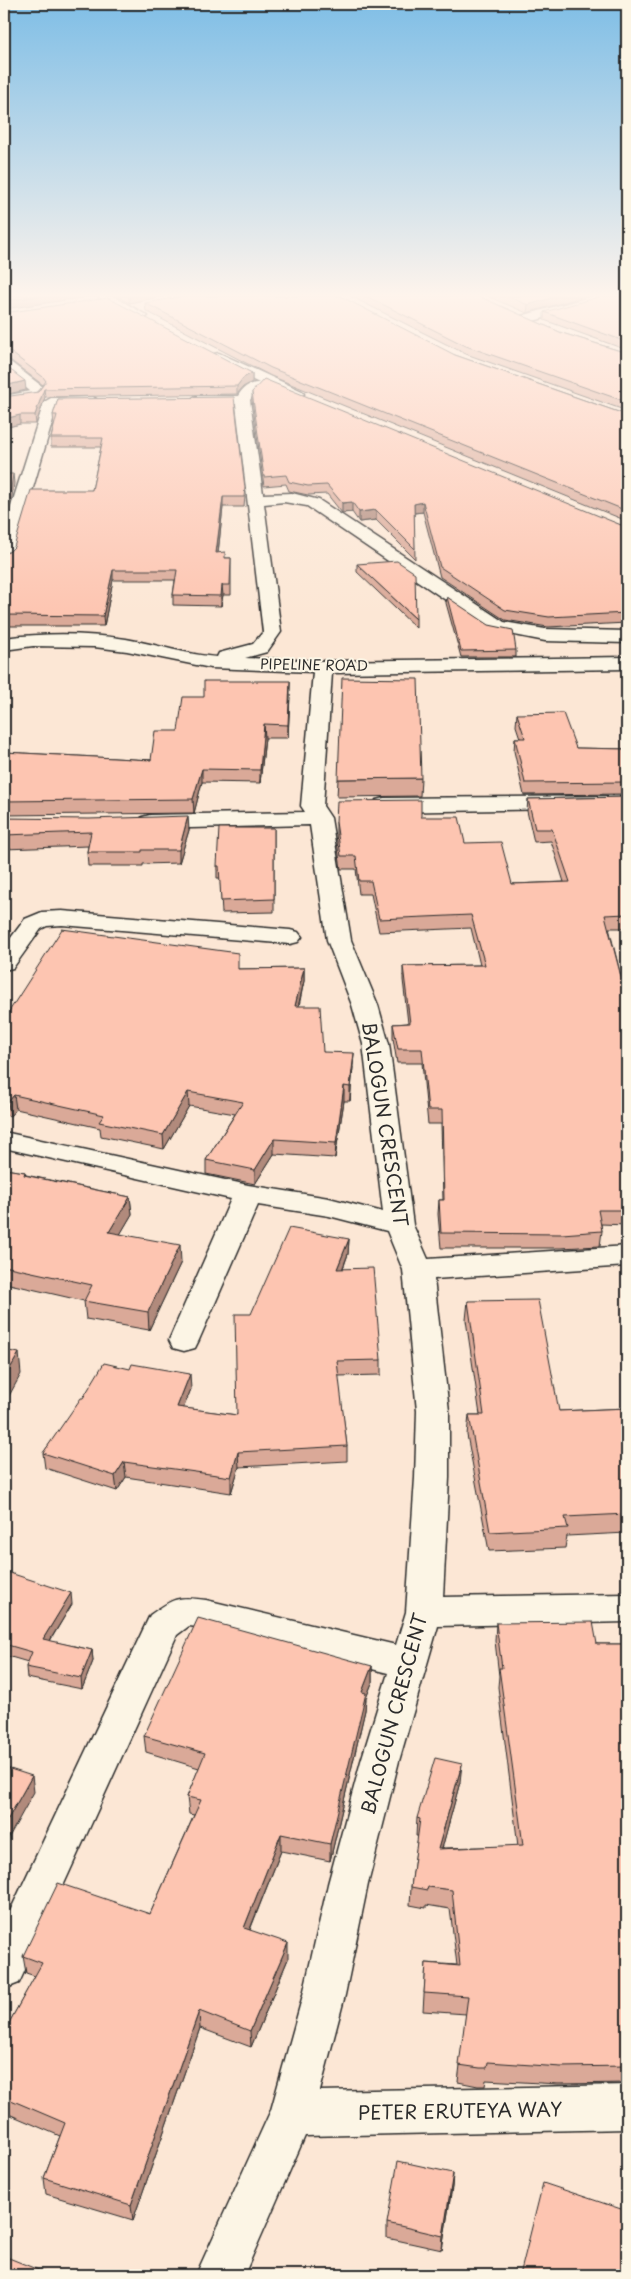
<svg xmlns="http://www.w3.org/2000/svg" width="631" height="2279" viewBox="0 0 631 2279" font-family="'Playpen Sans',sans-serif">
<rect width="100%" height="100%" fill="#fce7d5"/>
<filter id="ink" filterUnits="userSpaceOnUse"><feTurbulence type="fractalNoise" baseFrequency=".02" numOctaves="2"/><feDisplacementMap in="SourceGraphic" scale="10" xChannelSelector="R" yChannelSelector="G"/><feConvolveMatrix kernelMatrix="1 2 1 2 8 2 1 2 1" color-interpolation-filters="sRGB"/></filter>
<g filter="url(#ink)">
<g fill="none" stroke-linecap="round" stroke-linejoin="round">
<!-- street casing -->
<g stroke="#2b2b2b" stroke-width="3">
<g id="street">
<path d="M97,296H113L148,316L141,320L136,319Z"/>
<path d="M593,296H614L613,299L526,323L519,319L521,316Z"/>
<path d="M219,353L302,391L304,394L297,398L262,385L263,387C259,393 254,393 250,400L263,494L292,493L319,500L504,622L545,629L627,631V643L545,641L490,630L307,506L284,502L264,504L281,632L267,652L245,658L323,661L627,657V669L332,673L323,806L331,818L351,940L378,1005L389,1044L413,1225L428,1259L627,1246V1266L434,1279L449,1411V1478L443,1597L627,1594V1622L438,1626L399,1761L368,1884L345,1995L320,2091L627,2085V2129L305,2136L244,2275H196L271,2110L303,1995L328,1884L361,1761L388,1673L206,1628L189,1626L177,1635L19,1983L4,1989V1924L150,1615C174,1598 177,1596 206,1600L396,1645L406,1612L415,1478L417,1411L403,1270L387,1231L329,1216L258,1205L199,1340L195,1348L184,1351L173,1348L169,1340L231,1199L4,1148V1132L248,1185L329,1198L383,1212L363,1044L352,1005L327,940L310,825L150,829L142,827L139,822L142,817L150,815L305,812L301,806L313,672L211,668L127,651L94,647L33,646L4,650V638C44,633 86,633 126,639C156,644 187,655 217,657L219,653L253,644L263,632L236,404H196L189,400L196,396H238C242,388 250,382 259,383L214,360L212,357L214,354Z"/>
<path d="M4,360L9,361L43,387L45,390L38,399L4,404V396L30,391L4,371Z"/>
<path d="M93,397L100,401L98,404L57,406L13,556L10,560L4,561V529L44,402L51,398Z"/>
<path d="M627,796V808L384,812L376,810L373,805L376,800L384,798Z"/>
<path d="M62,911L290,930L298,932L302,937L298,942L290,944L62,925L47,926L41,929L13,968L4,970V947L25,919L42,912Z"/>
</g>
</g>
<!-- street -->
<use href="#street" fill="#fcf5e5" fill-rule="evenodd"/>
</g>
<!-- wall -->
<g fill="#daa998" stroke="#2b2b2b">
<path d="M117,296H164L129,303Z"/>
<path d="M350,296H478L562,333L627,353V411L466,354Z"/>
<path d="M487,296H585L527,313Z"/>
<path d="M627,296V350L544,320V312Z"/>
<path d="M145,303L455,355L627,415V521L271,376L146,311Z"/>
<path d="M4,313L252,373V382L243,387L237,394L45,397L36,424H20L4,428L43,385L10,360L4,359Z"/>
<path d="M252,392L621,525L627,526V623L548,627L505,620L440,577L423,512L414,513L415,559L376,520L359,522L352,512L342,513L327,494L308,495L289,491L286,484L264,486L252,400Z"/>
<path d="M58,399L245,497L244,507H223L218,553L225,558H231V595H223L221,606L173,605V595L175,580H113L104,626H4V553L9,552L92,490L101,447H51V438L54,424L53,415Z"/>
<path d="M357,564L416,619V628L357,572Z"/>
<path d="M447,597L516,650V657H461L446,603Z"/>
<path d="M622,689H627V718L621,701Z"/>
<path d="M290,694L288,738H265L260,783L202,782L194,813L4,815V752L151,760L178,731L204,697Z"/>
<path d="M517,714L576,748L627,749V794L524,795L514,751L515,738H520L516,726Z"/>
<path d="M421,778L420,796L337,797L338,779Z"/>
<path d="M627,797V928H609L624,988H627V1225L601,1224L602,1231L600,1246L560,1248H441L438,1214L439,1200H443L441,1124H428L422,1063H397L393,1038V1024L408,1023L403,980V966L480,965L471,928L379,932L371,894H359L356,869H341L336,835V822L421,817L465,843L512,884L564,882L551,841L534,842L527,811L528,799Z"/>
<path d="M4,818L189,830L179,863L143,864V866H88L87,852L88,846L4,849Z"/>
<path d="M274,828V912L222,913L220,878H217V866Z"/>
<path d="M304,968V981L299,1006L323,1052L353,1067L350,1101H344L335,1158L274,1154L255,1184L206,1174V1160L235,1114L189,1106L164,1149L101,1136L100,1128L16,1109L10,1116L4,1115V1013H8L238,969Z"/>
<path d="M4,1169L25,1172L26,1175L130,1197L132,1214L120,1234L181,1262L149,1330L86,1319L84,1301L5,1283L4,1286Z"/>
<path d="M349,1239L348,1254L343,1269L381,1360V1375L338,1376L347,1446V1461L239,1467L231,1493L126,1477L117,1491L45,1468L43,1453L83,1398L191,1389L183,1408L237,1415L251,1314Z"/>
<path d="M468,1301L559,1411L627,1408V1533L567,1536L565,1548L489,1551L467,1435L469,1415H480L466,1320Z"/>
<path d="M4,1571L72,1604L50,1641L92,1650L93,1661L82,1689L27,1678L26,1667L28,1662L4,1655Z"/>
<path d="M496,1623L597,1644H627V2085V2083L558,2084L486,2080L485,2086H478L458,2082L466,2014L423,2011L426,1963L457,1965L450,1909L426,1905V1908L410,1905L411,1887L418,1836H416L417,1818L460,1782L442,1848L518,1846L498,1687L499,1676L495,1641Z"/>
<path d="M372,1666V1683L366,1698L365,1710L330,1861L281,1851L250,1930L288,1959L251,2047L200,2028L133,2220L46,2194L44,2178L60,2136L4,2112V2032L35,1976L26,1973L23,1956L150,1914L194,1815L189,1814L187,1797L199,1768L146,1752L144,1736Z"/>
<path d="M453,2173L452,2187L442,2250L387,2238V2223Z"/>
</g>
<!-- shaded-wall -->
<g fill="#b18a7c" stroke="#2b2b2b">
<path d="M39,296H95L4,309V301Z"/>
<path d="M129,296H164L129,303Z"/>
<path d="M558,296H585L527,313L528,305Z"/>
<path d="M252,373V382L243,387L237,394V386L243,378Z"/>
<path d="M25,381L26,390L4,395V386Z"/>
<path d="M44,389L45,397L36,424L35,415Z"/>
<path d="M20,415V424L4,428V419Z"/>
<path d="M13,474L14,483L12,497L4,524V511Z"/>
<path d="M223,497V507L217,562L216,553Z"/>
<path d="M352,502V512L342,513V503Z"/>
<path d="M423,502V512L414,513V504Z"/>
<path d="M376,510V520L359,522V512Z"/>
<path d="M113,570V580L104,626L103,616Z"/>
<path d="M222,585L223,595L221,606V596Z"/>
<path d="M290,681V694L288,738V725Z"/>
<path d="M264,724L265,738L260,783V770Z"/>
<path d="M202,769V782L194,813L193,799Z"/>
<path d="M188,816L189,830L179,863V850Z"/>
<path d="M304,968V981L295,1020V1006Z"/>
<path d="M354,1053L353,1067L350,1101V1087Z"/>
<path d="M344,1086V1101L335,1158L336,1143Z"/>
<path d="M188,1092L189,1106L164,1149L163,1135Z"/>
<path d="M14,1095L16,1109L10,1116L8,1102Z"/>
<path d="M274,1139V1154L255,1184V1170Z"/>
<path d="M130,1197L132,1214L111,1250L109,1232Z"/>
<path d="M349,1239L348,1254L337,1283V1269Z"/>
<path d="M180,1245L181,1262L149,1330L148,1312Z"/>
<path d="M4,1271L5,1283L4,1286Z"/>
<path d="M19,1353L21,1374L4,1405V1379Z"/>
<path d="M190,1374L191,1389L178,1422L177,1407Z"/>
<path d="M238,1452L239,1467L231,1493V1477Z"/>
<path d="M124,1462L126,1477L117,1491L115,1476Z"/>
<path d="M71,1593L72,1604L44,1650L43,1639Z"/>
<path d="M92,1650L93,1661L82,1689L81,1678Z"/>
<path d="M372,1666V1683L366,1698L365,1710L330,1861V1844L362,1692Z"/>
<path d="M462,1764L460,1782L437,1867L438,1849Z"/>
<path d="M32,1776L34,1792L4,1846V1826Z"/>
<path d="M281,1834V1851L244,1944V1928Z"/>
<path d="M288,1943V1959L251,2047L250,2031Z"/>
<path d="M199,2011L200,2028L133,2220L131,2205Z"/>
<path d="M453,2173L452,2187L442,2250L443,2236Z"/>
</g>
<!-- building -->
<g fill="#fdc5b1" stroke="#2b2b2b">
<path d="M4,296H39L4,301Z"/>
<path d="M185,296H340L455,355L627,415V511L271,368L145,303Z"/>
<path d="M366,296H478L562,333L627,353V402L466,346Z"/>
<path d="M507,296H558L528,305Z"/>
<path d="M602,296H627V342L544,312Z"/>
<path d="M108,298L252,373L243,378L237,386L44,389L35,415H20L4,419V397L38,392L46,381L43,377L9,351L4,350V313Z"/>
<path d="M4,365L25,381L4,386Z"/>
<path d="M264,379L621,525L627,526V613L549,617L505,610L440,567L423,502L414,504L415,549L376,510L359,512L352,502L342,503L327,485L308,486L289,482L286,475L264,477L252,392Z"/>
<path d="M234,397L245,488L244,497H223L216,553L225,552V558H231L230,585H222L221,596L173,595L177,570H113L103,616L4,615V553L9,552L14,547L31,490H92L103,438H51L57,415H53L58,399Z"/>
<path d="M4,474H13L11,488L4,511Z"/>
<path d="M397,561L415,573L416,619L357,564Z"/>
<path d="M447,597L489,625L513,630L516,650L461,651Z"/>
<path d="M342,678L418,679L421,778L338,779Z"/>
<path d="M204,681H290L288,725L264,724L260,770L202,769L193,799L4,801V752L151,760L155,731H178L183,697H204Z"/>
<path d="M622,689H627V703Z"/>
<path d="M563,713L576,748L627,749V782L525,783L515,738H525L517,714Z"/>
<path d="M627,797V914L605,915L624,988H627V1210H598L602,1231L562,1234L441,1233L439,1200H444L442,1110H428L422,1049H398L393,1024L410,1023L403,966L485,965L471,915L379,919L371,881H359L356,856H341L336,822L337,801L421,800V817H459L465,843L501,842L512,884L570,882L552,829H535L528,799Z"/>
<path d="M188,816L179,850H142V852H87L91,832L4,835V818L89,819Z"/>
<path d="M219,828H274V899L221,901L219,866H217Z"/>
<path d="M62,929L238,953V969L304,968L295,1006H320L323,1052L354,1053L350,1087L344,1086L336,1143L274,1139L255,1170L206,1160L243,1102L188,1092L163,1135L99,1122L104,1115L14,1095L8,1102L4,1101V1013H8Z"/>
<path d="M4,1169L25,1172L24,1175L130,1197L109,1232L180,1245L148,1312L84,1301L92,1285L4,1266Z"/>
<path d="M289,1228L349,1239L337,1269L373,1268L381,1360L337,1361L347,1446L238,1452L231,1477L124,1462L115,1476L43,1453L81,1398H83L104,1363L130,1369L132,1364L190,1374L177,1407L237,1415L235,1314H251Z"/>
<path d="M538,1300L559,1411L627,1408V1514L565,1517L568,1528L490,1532L469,1415H484L468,1301Z"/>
<path d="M4,1350L19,1353L4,1379Z"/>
<path d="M4,1571L71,1593L43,1639L92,1650L81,1678L26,1667L32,1652L4,1644Z"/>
<path d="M198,1618L372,1666L362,1692L366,1693L330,1844L281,1834L244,1928L288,1943L250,2031L199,2011L131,2205L44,2178L65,2123L4,2097V2032L42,1963L23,1956L58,1883L150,1914L201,1800L187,1797L205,1753L144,1736Z"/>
<path d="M593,1622L597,1644H627V2066L561,2067L488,2062L487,2068H480L459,2065L468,1996L424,1993L426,1963L460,1966L452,1890L428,1887L427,1890L411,1887L420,1819L417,1818L435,1758L462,1764L438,1849L523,1845L499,1668H502L496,1623Z"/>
<path d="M4,1767L32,1776L4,1826Z"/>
<path d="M398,2161L453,2173L443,2236L387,2223Z"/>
<path d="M543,2183L627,2211V2275H520Z"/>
<path d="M4,2256L51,2275H4Z"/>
</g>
</g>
<!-- sky -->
<linearGradient id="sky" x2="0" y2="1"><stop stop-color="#7fbee6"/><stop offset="0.48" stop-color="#fef4ec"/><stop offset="1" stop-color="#fef4ec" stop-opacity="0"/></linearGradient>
<rect width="631" height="615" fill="url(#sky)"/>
<g text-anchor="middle" stroke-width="4" stroke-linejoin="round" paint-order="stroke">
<!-- far-street labels -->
<g font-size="14" fill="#2b2b2b" stroke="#fcf5e5">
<text transform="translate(314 665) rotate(1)" y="5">PIPELINE ROAD</text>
</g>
<!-- near-street labels -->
<g font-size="19" fill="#2b2b2b" stroke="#fcf5e5">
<text transform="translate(385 1124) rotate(81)" y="7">BALOGUN CRESCENT</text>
<text transform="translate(394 1714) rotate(-75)" y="7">BALOGUN CRESCENT</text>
<text transform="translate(460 2111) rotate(-1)" y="7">PETER ERUTEYA WAY</text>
</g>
</g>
<!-- margin -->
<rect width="631" height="2279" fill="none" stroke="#fcf5e5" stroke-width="20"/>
<rect x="10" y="10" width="611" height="2259" fill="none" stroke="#2b2b2b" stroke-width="2" filter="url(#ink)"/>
</svg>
